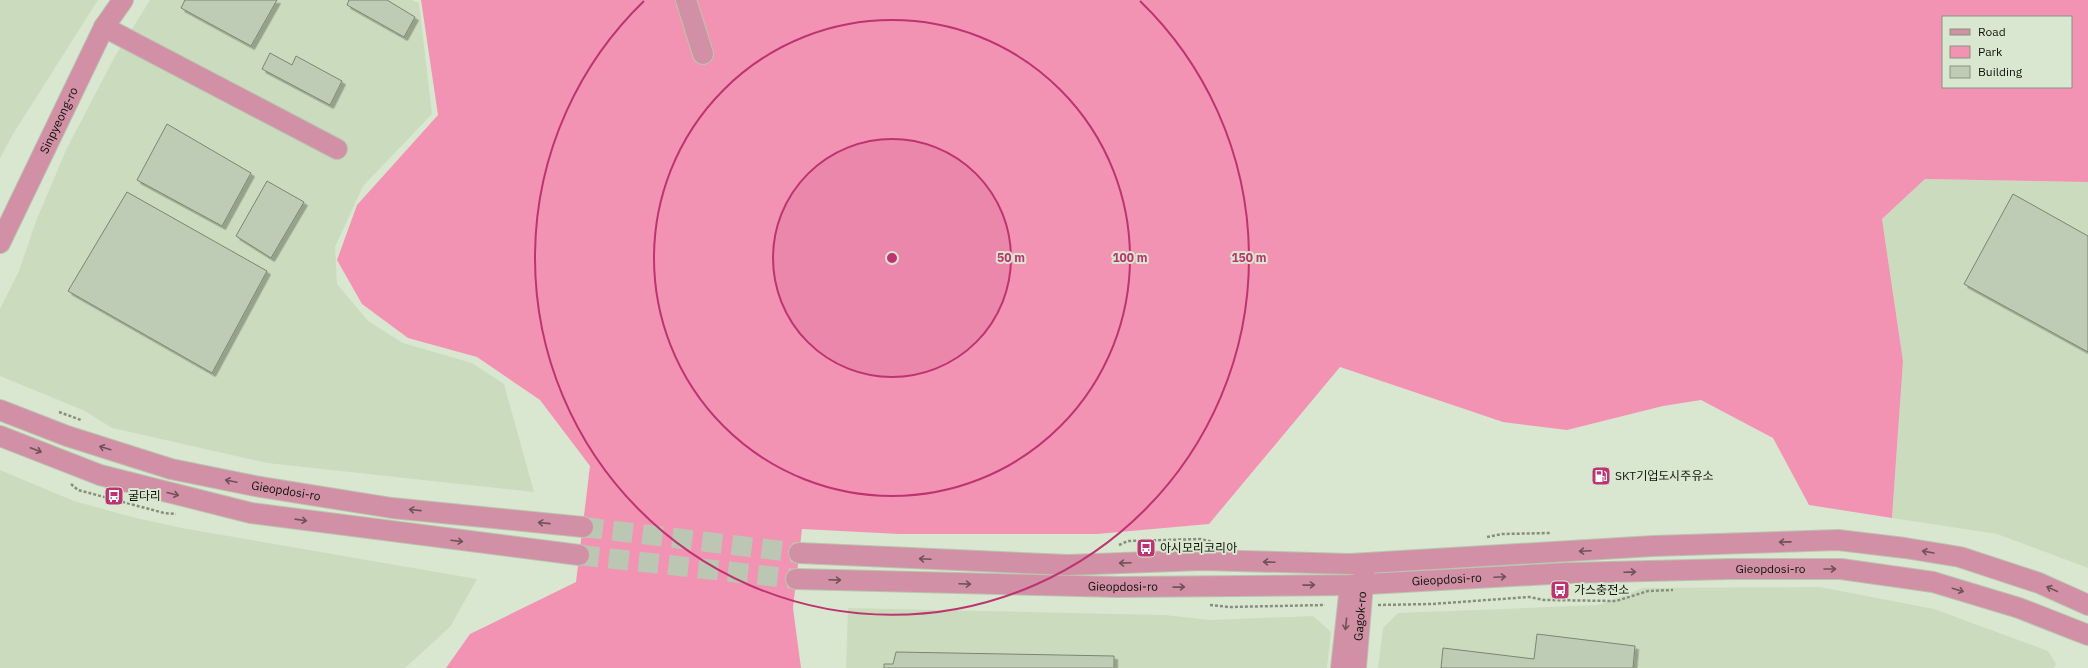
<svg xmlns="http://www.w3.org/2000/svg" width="2088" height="668" viewBox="0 0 2088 668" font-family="'IBM Plex Sans','Noto Sans KR',sans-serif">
<defs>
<filter id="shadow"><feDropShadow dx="3.5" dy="3.5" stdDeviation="0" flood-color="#0004"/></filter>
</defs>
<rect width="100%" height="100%" fill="#dae7d0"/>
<!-- built -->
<g fill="#cbdcbe">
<path d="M0,0H98L13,134L0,158Z"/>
<path d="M150,0H412L419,3L432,114L363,186L335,247L337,284L368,321L403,343L472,363L504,384L534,492L267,463L112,428L85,411L0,376V309L19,271L36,221L66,150L114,58Z"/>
<path d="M1925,179L2088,182V568L1997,534L1892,518L1903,361L1882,219Z"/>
<path d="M0,470L74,501L136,518L182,528L477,579L450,627L405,668H0Z"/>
<path d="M1820,587L1934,609L2048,651L2056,664L2054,668H1378L1383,628L1398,613L1598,605L1643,588Z"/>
<path d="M848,608L1165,615L1210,620L1313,616L1331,632L1327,668H846Z"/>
</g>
<!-- green -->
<path fill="#f393b4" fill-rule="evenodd" d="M421,0H2088V182L1925,179L1882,219L1903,361L1892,518L1809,505L1773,438L1701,400L1663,406L1567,430L1503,422L1340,367L1209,524L1097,534H899L802,529L793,608L801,668H446L470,634L576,582L590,466L540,400L477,357L408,338L362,304L337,260L357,205L438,115ZM1943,17H2071V87H1943Z"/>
<!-- building -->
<g fill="#bfccb5" stroke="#7a8671" filter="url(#shadow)">
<path d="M185,0H277L251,46L181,8Z"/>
<path d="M349,0H387L415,17L404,37L347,5Z"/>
<path d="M270,53L292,65L296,56L342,81L330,105L262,69Z"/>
<path d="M167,124L251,173L222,226L137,180Z"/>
<path d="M267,181L304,202L271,258L236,236Z"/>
<path d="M127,192L267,271L212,373L68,291Z"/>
<path d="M2013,194L2088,236V352L1964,284Z"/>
<path d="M1537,634L1635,646L1633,668H1441L1443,648L1534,659Z"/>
<path d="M896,652L1114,656V668H884V664H893Z"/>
</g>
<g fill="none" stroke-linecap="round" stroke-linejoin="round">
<!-- minor-tunnel -->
<g stroke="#bbc7b2" stroke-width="20" stroke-dasharray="20 10" stroke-linecap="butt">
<path d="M583,527L799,553"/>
<path d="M579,555L796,579"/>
</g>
<!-- minor casing -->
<g stroke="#b9c5b0" stroke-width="22">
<g id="minor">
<path d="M686,0L703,54"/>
<path d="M104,27L337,149"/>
<path id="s1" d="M0,243L104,27L123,0"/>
<path id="s2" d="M0,410L67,436L171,469L255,486L392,508L583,527"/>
<path d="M0,436L100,475L251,513L579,555"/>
<path d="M799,553L1068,565L1203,560L1350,564L1653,546L1838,540L1905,548L1960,557L2039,583L2088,605"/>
<path id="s3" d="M796,579L1119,587L1350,585L1567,573L1730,569H1841L1933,582L2019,608L2088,635"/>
<path d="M1341,668L1350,586"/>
<path id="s4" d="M1356,668L1364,572"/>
</g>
</g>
<!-- path -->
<g stroke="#868f7f" stroke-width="2.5" stroke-dasharray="3 2" stroke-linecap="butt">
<path d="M59,412L81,420"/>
<path d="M71,484L78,490L164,513L176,514"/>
<path d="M1487,537L1502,534L1550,533"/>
<path d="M1119,545L1128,541L1200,539L1213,542"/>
<path d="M1210,605L1229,607L1325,605"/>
<path d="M1378,605L1432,604L1529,597L1544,600L1616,601L1648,591L1673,590"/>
</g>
<!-- minor -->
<use href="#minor" stroke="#d290a6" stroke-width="20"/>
</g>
<!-- one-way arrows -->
<defs><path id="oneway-shaft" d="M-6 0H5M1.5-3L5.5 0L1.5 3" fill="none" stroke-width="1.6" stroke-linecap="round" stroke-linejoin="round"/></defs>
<g stroke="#705258">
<use href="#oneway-shaft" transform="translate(105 448) rotate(-163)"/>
<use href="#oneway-shaft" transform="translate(36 450) rotate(21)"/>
<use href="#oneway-shaft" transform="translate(231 481) rotate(-168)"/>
<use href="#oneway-shaft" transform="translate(173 494) rotate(14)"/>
<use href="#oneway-shaft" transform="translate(415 510) rotate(-174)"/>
<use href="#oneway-shaft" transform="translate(301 520) rotate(8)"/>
<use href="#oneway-shaft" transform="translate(544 523) rotate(-174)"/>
<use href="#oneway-shaft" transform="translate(457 541) rotate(7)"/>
<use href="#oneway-shaft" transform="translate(1785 542) rotate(179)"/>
<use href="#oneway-shaft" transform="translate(1585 551) rotate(177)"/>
<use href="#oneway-shaft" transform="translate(1928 552) rotate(-170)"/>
<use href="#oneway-shaft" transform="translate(925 559) rotate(-177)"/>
<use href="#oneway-shaft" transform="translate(1269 562) rotate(-178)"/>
<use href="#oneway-shaft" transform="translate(1125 563) rotate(178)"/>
<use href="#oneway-shaft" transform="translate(1830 569)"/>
<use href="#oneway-shaft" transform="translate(1630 572) rotate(-2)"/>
<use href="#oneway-shaft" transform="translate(1500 577) rotate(-3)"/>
<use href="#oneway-shaft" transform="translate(835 580) rotate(2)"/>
<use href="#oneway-shaft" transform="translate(965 584) rotate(2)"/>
<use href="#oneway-shaft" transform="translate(1309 585) rotate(-1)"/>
<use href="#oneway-shaft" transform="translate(1179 587) rotate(-1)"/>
<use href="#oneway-shaft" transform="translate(2052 589) rotate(-156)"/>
<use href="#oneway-shaft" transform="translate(1958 590) rotate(17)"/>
<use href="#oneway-shaft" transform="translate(1346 624) rotate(96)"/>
</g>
<!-- distance rings -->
<circle cx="892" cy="258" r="119" fill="#bd3470" fill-opacity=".12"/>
<g fill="none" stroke="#bd3470" stroke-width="2">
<circle cx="892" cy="258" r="119"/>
<circle cx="892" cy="258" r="238"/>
<path d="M1140 1A357 357 0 1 1 644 1"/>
</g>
<!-- icons -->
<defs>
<g id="fuel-square" transform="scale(1)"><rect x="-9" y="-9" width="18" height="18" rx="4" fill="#bd3470" stroke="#dae7d0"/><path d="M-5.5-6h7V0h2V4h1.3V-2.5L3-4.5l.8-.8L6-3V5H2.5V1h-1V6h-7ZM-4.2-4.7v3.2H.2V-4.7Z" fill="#fff"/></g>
<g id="bus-square" transform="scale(1)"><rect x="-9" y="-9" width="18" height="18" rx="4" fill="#bd3470" stroke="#dae7d0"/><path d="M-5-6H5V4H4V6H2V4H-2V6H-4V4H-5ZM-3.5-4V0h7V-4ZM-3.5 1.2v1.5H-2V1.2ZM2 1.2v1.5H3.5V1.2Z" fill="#fff"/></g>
</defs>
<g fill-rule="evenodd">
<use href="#fuel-square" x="1601" y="476"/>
<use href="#bus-square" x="114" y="496"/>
<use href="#bus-square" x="1146" y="548"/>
<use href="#bus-square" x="1560" y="590"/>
</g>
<g text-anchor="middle" stroke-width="4" stroke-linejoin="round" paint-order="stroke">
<!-- street labels -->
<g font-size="12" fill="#0e130b" stroke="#dae7d0">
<text dy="4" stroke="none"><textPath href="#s1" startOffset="136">Sinpyeong-ro</textPath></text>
<text dy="4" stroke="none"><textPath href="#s2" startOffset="298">Gieopdosi-ro</textPath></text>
<text dy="4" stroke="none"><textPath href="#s3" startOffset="975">Gieopdosi-ro</textPath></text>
<text dy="4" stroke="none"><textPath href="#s3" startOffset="651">Gieopdosi-ro</textPath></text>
<text dy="4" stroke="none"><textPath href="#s3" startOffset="327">Gieopdosi-ro</textPath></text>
<text dy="4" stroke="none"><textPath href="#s4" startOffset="52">Gagok-ro</textPath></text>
</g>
<!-- poi labels -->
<g font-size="12" fill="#0e130b" stroke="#dae7d0" text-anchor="start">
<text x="1615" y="480">SKT기업도시주유소</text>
<text x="128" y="500">굴다리</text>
<text x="1160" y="552">아시모리코리아</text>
<text x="1574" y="594">가스충전소</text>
</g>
</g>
<circle cx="892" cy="258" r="6" fill="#bd3470" stroke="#dae7d0" stroke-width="2"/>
<g font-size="12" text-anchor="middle" font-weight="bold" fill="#bd3470" stroke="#dae7d0" stroke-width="4" stroke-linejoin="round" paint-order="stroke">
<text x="1011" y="262">50 m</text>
<text x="1130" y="262">100 m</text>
<text x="1249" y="262">150 m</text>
</g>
<!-- legend -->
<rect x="1942" y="16" width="130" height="72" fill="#dae7d0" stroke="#889281"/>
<rect x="1950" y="29" width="20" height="6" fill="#d290a6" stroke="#889281"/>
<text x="1978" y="36" font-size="12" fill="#0e130b">Road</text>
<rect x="1950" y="46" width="20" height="12" fill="#f393b4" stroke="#889281"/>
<text x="1978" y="56" font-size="12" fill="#0e130b">Park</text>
<rect x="1950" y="66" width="20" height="12" fill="#bfccb5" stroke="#889281"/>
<text x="1978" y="76" font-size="12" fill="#0e130b">Building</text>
</svg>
